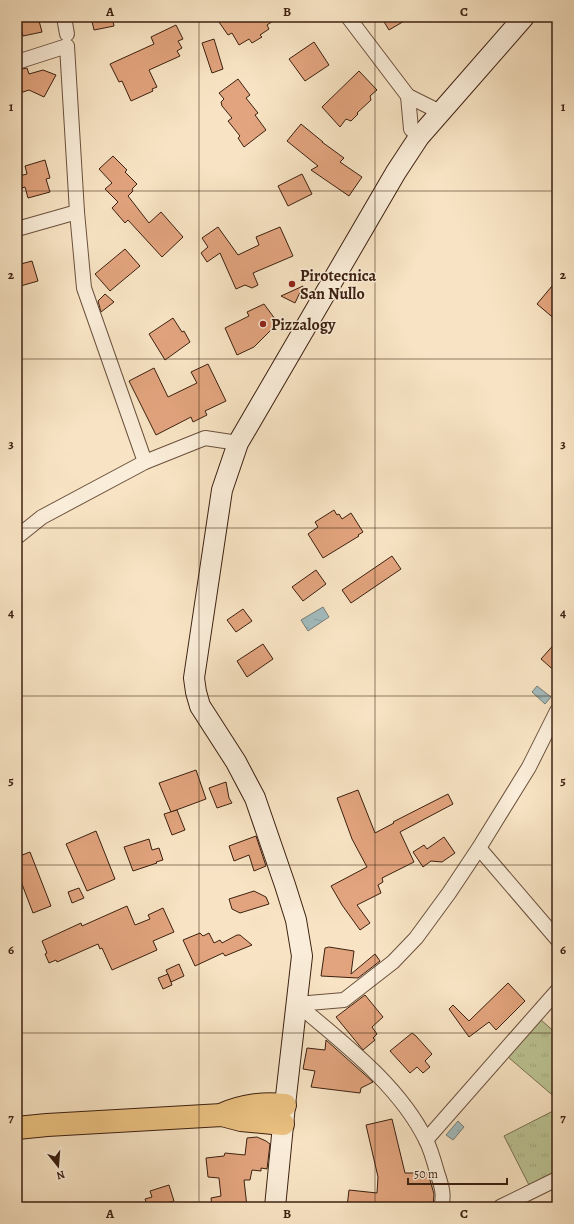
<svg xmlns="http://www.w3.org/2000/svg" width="574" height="1224" viewBox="0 0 574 1224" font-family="Alegreya,serif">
<defs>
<pattern id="grass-tufts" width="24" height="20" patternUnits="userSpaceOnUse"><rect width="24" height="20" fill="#bcc495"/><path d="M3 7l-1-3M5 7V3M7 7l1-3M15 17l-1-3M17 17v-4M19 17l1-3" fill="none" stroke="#a2a87f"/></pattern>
<pattern id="water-ripples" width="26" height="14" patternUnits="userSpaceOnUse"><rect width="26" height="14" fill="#a2bcbf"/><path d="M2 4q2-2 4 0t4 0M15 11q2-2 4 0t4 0" fill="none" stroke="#8ca1a3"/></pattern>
</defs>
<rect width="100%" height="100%" fill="#f8e4c4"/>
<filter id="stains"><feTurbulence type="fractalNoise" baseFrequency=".005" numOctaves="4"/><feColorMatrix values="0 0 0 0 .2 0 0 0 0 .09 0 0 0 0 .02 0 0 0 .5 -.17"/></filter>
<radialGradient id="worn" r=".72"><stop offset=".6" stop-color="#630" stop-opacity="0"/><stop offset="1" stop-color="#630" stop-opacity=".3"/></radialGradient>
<!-- grass -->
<g fill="url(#grass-tufts)" stroke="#7c7252">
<path d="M541,1020L557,1034V1099L508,1057Z"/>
<path d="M557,1109V1171L529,1185L504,1136Z"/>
</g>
<!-- water -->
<g fill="url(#water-ripples)" stroke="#797e79">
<path d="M323,607L329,617L308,631L301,620Z"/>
<path d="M537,686L551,697L545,704L532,692Z"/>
<path d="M458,1121L464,1127L453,1140L446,1135Z"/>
</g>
<!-- building -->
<g fill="#e2a47e" stroke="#3c2010">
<path d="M18,17H38L42,32L23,36Z"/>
<path d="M91,17H112L114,26L94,30Z"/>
<path d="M227,17H279L267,25L269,29L260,35L262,37L252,43L249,39L239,45L232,33L228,35L219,22Z"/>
<path d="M381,17H411L389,30Z"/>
<path d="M176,25L183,39L178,41L182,48L177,51L180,56L149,70L157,87L152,89L153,91L131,101L122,81L119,82L110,64L154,44L151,37Z"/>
<path d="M214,39L223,69L212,73L202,43Z"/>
<path d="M314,42L329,65L305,81L289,59Z"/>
<path d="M27,68L29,74L43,70L56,75L44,97L29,90L17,94V70Z"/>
<path d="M359,71L377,90L370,96L371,100L357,113L358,114L351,121L346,119L340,127L322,107Z"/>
<path d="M238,79L250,95L246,98L258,113L255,115L266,130L244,147L238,138L240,136L228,121L232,118L222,106L221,102L224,99L219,93Z"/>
<path d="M301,124L323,142H322L344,158L340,162L362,177L349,196L311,170L318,166L287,141Z"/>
<path d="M113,156L127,170L125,172L137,184L132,189L133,191L128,196L149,223L161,212L183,237L162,257L128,220L125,223L112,208L118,202L105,189L112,183L99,169Z"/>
<path d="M45,160L50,178L46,179L50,192L28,198L25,187L22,188L19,176L27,174L25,166Z"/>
<path d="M302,174L312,194L288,206L278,186Z"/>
<path d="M218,227L238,255L259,245L256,237L280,227L293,256L253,273L258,285L252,288L245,285L236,289L220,253L207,262L201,253L208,247L202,238Z"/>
<path d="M125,249L140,266L110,291L95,274Z"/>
<path d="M32,261L38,281L17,287V265Z"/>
<path d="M557,280V321L537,304Z"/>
<path d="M303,286L295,303L281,296Z"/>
<path d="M105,294L114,302L101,312L98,301Z"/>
<path d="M264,304L278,323L254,347L237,355L225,328L249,316L247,312Z"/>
<path d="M173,318L182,332L184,331L190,342L165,360L149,334Z"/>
<path d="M208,364L226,401L205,411L207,415L193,422L191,417L156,435L129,381L154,368L168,397L197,383L191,372Z"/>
<path d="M334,510L337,515L339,514L342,519L351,513L363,532L358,535L359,536L323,558L308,534L318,527L315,522Z"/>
<path d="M392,556L401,569L351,603L342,590Z"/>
<path d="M316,570L326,584L303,601L292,587Z"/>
<path d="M243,609L252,621L236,632L227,620Z"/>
<path d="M557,641V673L541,659Z"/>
<path d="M263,644L273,659L247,677L237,661Z"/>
<path d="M196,770L206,799L171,812L159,783Z"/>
<path d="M226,782L229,798L232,803L217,808L209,788Z"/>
<path d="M358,790L375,833L394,823L393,822L448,794L453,804L400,832L414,862L382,878L383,882L378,885L381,893L357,905L370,923L360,930L342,905L331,886L367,867L352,839L337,798Z"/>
<path d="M177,810L185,830L172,835L164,814Z"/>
<path d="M96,831L115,879L87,891L66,844Z"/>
<path d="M256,836L266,866L254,871L249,855L234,861L229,846Z"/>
<path d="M444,837L455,853L442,862L431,861L423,867L413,852L424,845L427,849Z"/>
<path d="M149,839L152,850L159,848L163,860L156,862L157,863L133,871L124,847Z"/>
<path d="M30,852L51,906L33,913L17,871V857Z"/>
<path d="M79,888L84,898L72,903L68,892Z"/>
<path d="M254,891L266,897L269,904L240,913L232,909L229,899Z"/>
<path d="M127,906L135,925L150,919L148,915L163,908L174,932L153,941L157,950L112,970L102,948L100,949L98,944L57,962L56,960L49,963L45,954L47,953L42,941L81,923L82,926Z"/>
<path d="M200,933L203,936L209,933L214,943L220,940L222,943L237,935H240L252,945L225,956L223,953L195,966L183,940Z"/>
<path d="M329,947L354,951L351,974L375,954L380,961L358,978L321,976L325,948Z"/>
<path d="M179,964L184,976L171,982L166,970Z"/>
<path d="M168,974L172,985L163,989L158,978Z"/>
<path d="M508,983L525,1001L496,1030L489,1022L469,1037L449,1009L453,1005L469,1021Z"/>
<path d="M365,995L383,1017L372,1027L377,1034L373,1038L375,1040L363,1050L336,1017Z"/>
<path d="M412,1033L416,1036L432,1054L425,1061L430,1067L423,1073L417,1067L410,1073L390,1051Z"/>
<path d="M326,1040L373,1082L361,1088L360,1093L311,1087L315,1071L303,1069L307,1048L325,1050Z"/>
<path d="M392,1119L405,1173H428L434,1194L433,1207H347L349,1190L377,1193L378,1177L366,1125Z"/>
<path d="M257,1137L266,1141L270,1144L267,1169L261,1168V1171L252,1170L250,1180H244L247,1207H212L211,1198L221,1196L219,1178L208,1177L206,1158L224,1156L225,1153L245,1155L247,1138Z"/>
<path d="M169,1185L174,1201L164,1204L165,1207H148L145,1199L152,1197L150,1191Z"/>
</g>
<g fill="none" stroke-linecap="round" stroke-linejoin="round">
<!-- street casing -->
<g stroke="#6b513d" stroke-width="16">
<g id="street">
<path d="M64,17L67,34"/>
<path d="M348,17L408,96L440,112"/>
<path d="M17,62L67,46L77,212L84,288L145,462"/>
<path d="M408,96L411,129L419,137"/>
<path d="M17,229L77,212"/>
<path d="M17,537L42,517L145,462L205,438L238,443"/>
<path d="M479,848L557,939"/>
<path d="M297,1004L344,1000L393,962L416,938L449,893L479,848L529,767L557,711"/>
<path d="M297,1004C343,1043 399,1085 426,1140C431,1150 434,1161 437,1172C441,1184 445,1195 441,1207"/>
<path d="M426,1140L557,991"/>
<path d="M500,1207L557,1179"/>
</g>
</g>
<!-- secondary casing -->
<g stroke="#3c2010" stroke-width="22">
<path id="secondary" d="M275,1207L285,1105L302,956L296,920L285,885L255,798L236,762L200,706L196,692L194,678L222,490L238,443L396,172L419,137L524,17"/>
</g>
<!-- highway casing -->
<g stroke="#3c2010" stroke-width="24">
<g id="highway">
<path d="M223,1114C244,1105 262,1103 285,1105"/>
<path d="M17,1128L47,1125L222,1115L241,1120L283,1124"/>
</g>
</g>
<!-- street -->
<use href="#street" stroke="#faedd9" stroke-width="14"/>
<!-- secondary -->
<use href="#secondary" stroke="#faedd9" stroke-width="20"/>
<!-- highway -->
<use href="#highway" stroke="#ecc282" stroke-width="22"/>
</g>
<!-- grid -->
<path fill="none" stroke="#3c2010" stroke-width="1" stroke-opacity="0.55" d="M199,17V1207M375,17V1207M17,191H557M17,359H557M17,528H557M17,696H557M17,865H557M17,1033H557"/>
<!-- markers -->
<g fill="#8f2418" stroke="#faedd9" stroke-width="1.5">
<circle cx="292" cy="284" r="4"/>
<circle cx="263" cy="324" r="4"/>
</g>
<g text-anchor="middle" stroke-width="3" stroke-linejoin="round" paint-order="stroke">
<!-- poi labels -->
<g font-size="16" font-weight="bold" fill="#3c2010" stroke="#faedd9" text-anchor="start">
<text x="300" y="281">Pirotecnica<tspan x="300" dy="18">San Nullo</tspan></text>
<text x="271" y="330">Pizzalogy</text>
</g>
</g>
<!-- margin -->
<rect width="574" height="1224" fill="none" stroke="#f8e4c4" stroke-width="44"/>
<!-- north arrow -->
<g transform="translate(58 1166) rotate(163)" stroke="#faedd9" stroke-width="3" paint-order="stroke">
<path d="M0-3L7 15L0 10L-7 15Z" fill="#3c2010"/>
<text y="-6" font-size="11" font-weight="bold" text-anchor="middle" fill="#3c2010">N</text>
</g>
<!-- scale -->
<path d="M408 1178v6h99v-6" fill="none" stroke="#3c2010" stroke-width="2"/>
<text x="414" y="1178" font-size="12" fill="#3c2010" stroke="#faedd9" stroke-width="3" paint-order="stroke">50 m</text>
<rect x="22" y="22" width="530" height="1180" fill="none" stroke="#3c2010" stroke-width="1.5"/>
<g font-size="13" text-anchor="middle" font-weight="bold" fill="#3c2010">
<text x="110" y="16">A</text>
<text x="287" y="16">B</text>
<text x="464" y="16">C</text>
<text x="11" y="111">1</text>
<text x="563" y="111">1</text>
<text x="11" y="279">2</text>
<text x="563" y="279">2</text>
<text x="11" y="448">3</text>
<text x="563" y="448">3</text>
<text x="11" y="617">4</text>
<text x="563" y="617">4</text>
<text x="11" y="785">5</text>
<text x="563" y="785">5</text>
<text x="11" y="954">6</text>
<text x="563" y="954">6</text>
<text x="11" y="1122">7</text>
<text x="563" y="1122">7</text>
<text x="110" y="1218">A</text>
<text x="287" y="1218">B</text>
<text x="464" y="1218">C</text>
</g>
<rect width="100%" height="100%" filter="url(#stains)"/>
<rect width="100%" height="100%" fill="url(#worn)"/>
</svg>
